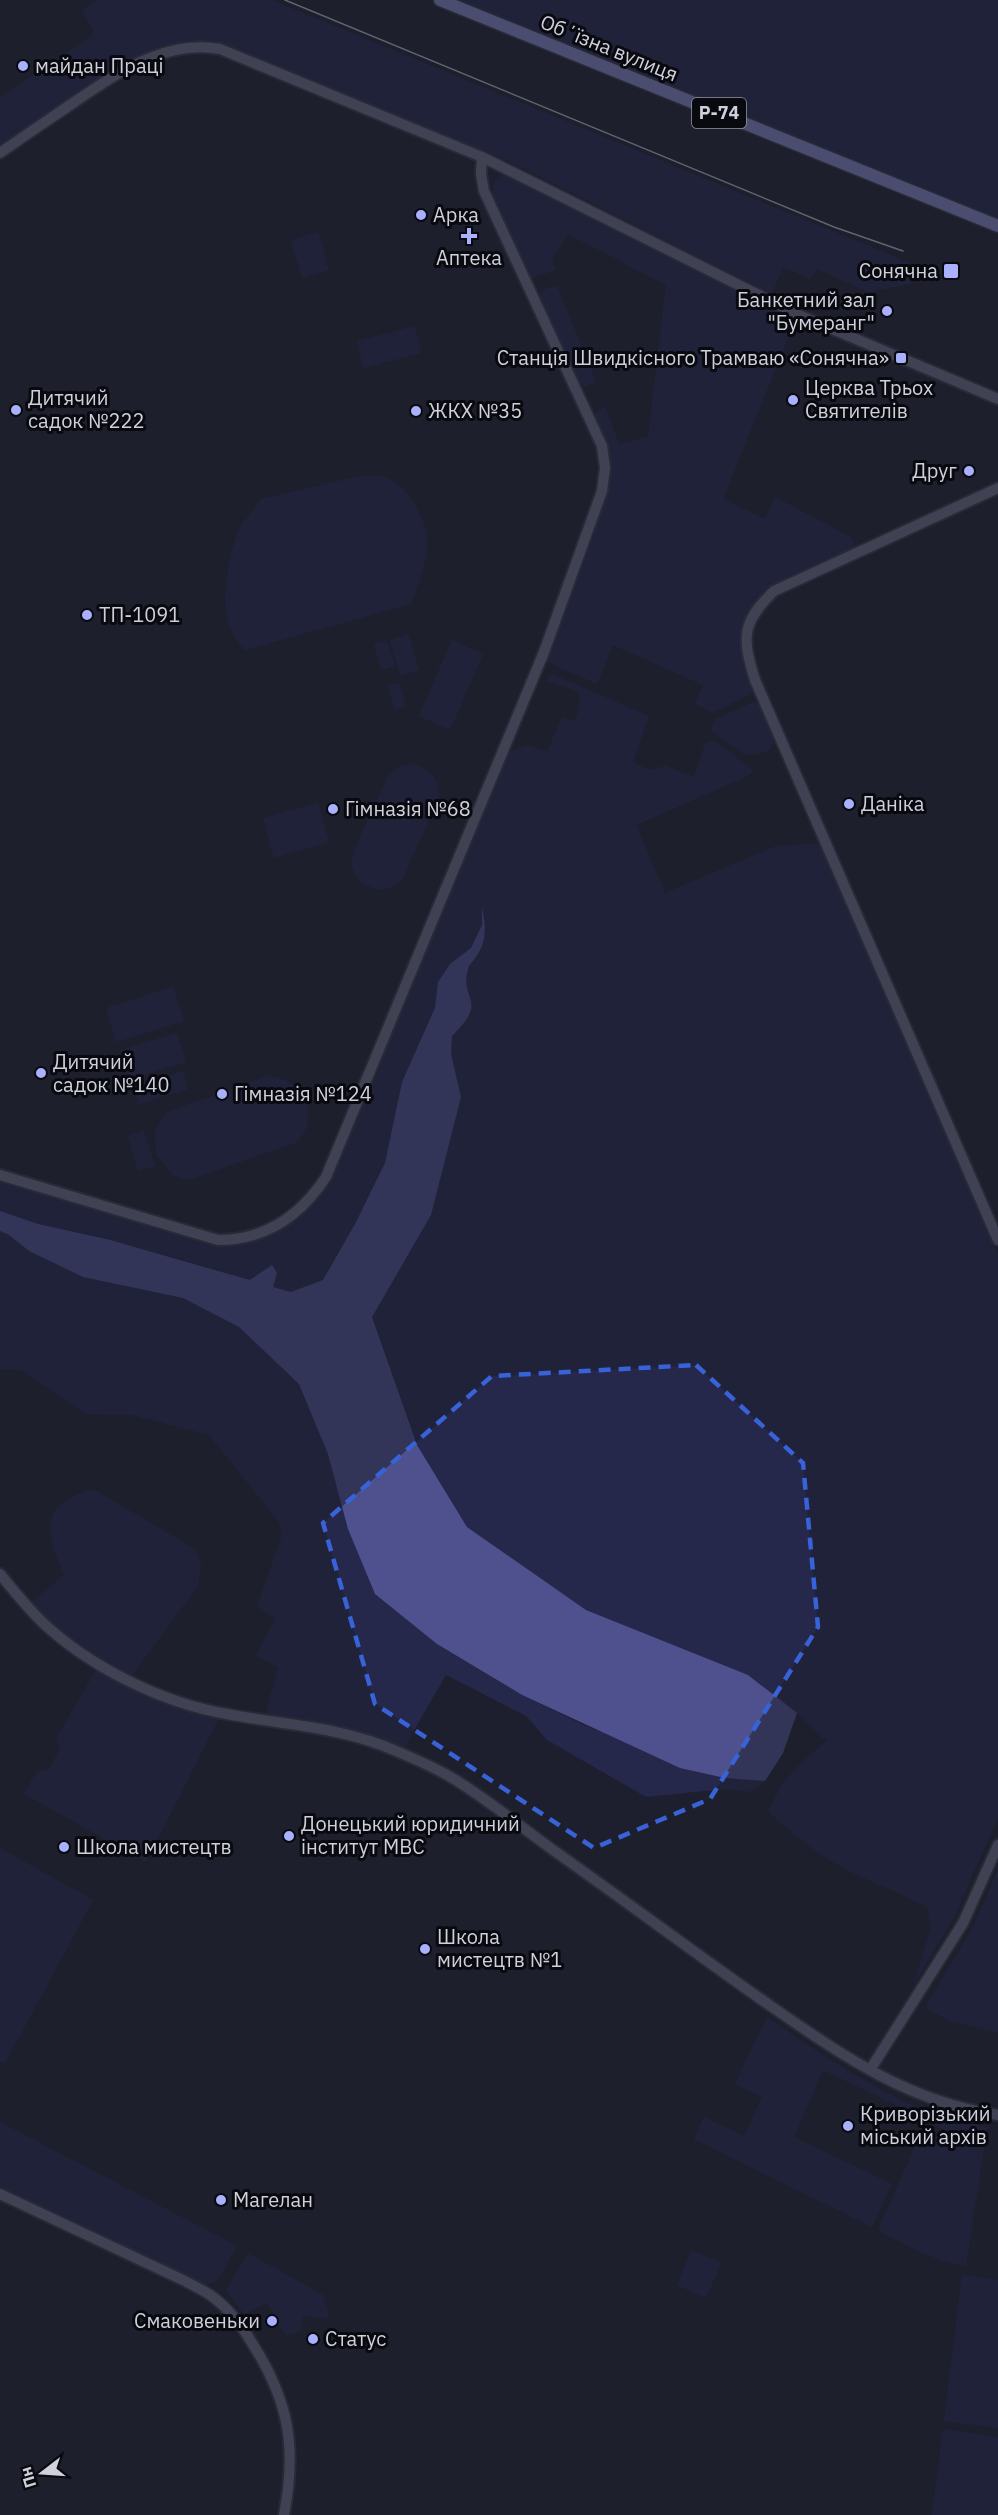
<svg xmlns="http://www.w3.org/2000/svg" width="998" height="2515" viewBox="0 0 998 2515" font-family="'IBM Plex Sans',sans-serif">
<rect width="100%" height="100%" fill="#1e1f2e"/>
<!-- green -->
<g fill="#25274b">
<path d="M97,0H272L917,266L911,284L868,292L817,269L810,279L783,267L772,293L505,159L223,43C167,31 120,63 76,93C51,110 25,127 0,144V97L93,35V30L82,10Z"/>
<path d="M440,0H998V226Z"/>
<path d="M501,176H506L795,321L723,499L765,519L775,497L851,537L855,549C781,580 714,593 754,690L750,694L712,713L695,704L703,685L613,645L597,684L545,661L583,566L607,492V445L595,417L596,412L605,406L619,444L648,437L666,285L568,234L552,260L556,270L531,278L493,199V183Z"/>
<path d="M318,232L329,270L302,278L291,240Z"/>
<path d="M557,286L591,369L596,382L585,387L579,383L540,300C538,290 549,287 557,286Z"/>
<path d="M415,326L421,353L363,368L357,341Z"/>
<path d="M360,476C368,477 381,475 388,478C407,486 427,520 427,540C428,561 418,584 411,604L245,650C237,643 227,624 226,613C223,591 230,550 239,530C245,519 254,509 261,499Z"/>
<path d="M408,634L419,670L400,676L390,640Z"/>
<path d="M452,640L483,654L450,730L419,716Z"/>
<path d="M387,641L395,666L381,670L374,644Z"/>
<path d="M554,675L649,716L633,762L649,770L666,766L694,777L705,744L712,741L719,743L753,771L746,777L636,825L665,893L776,846L820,843L998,1254V1818L954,1917L913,1986L931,1927L927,1907C901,1893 874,1883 847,1870C818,1855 792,1833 768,1811L782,1784L801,1763L828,1740L821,1737L797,1713L658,1640L586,1610L467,1527L417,1445L372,1316L431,1215L461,1097L451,1054L452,1036C490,1001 459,1000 468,968C470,963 476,959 479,953C484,940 482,925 482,911V925L471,948L450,964L438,982L435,1008L402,1082L385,1163L355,1224L323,1280L291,1292L173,1257L38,1224L0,1211V1180L205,1244C258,1254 302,1220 331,1179L508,753L526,745L547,751L562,717L575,721C587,682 574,693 547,681L549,676Z"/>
<path d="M399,683L406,707L395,710L388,686Z"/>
<path d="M758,700L776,740L768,751L748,756L711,730L715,719Z"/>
<path d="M413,764C430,768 440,780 439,798L402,880C387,898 356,888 352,865C350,851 382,792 389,775L399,767Z"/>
<path d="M318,803L329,842L274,858L263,818Z"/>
<path d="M173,987L184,1021L116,1042L106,1008Z"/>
<path d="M177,1033L186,1062L129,1079L120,1050Z"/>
<path d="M183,1071L188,1089L139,1104L134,1087Z"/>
<path d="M269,1076C304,1080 322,1115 297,1142L188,1180L173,1175L156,1155L155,1131L167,1112Z"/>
<path d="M144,1131L155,1166L138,1171L128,1136Z"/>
<path d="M0,1231L9,1235L29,1251L83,1277L183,1298L239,1327L299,1384L328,1454L437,1644L522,1695L584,1725L725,1778L765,1781L750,1792L724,1789L646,1797L547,1740L526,1716L446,1675L401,1753L264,1719L278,1667L256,1655L275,1618L257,1606L282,1535L279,1522L209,1435L133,1415L86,1414L22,1370L0,1369Z"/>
<path d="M93,1489L195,1549L201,1565L198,1586L129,1679L90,1658L27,1606L64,1575C45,1530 39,1505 93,1489Z"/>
<path d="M100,1669L220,1716L146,1862L24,1794L37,1771L49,1769L60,1749L56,1738L95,1672Z"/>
<path d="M0,1848L93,1900L5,2063L0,2062Z"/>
<path d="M998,1870V2033L950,2021L925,2008L973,1927Z"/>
<path d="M767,2017C819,2053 866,2085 924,2110L921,2117L823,2070L794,2137L892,2184L872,2227L694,2139L704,2117L744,2136L762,2097L735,2084Z"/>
<path d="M933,2114L987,2128L966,2266C936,2262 905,2244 878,2230L918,2140L935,2136L940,2138L944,2129L930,2122Z"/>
<path d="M0,2122L237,2246L217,2281L207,2285L0,2186Z"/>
<path d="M691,2250L721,2263L706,2298L677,2285Z"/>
<path d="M248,2253L323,2295L329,2315L325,2318L303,2316L301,2331L286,2335L268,2305L264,2304L244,2314L226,2291Z"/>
<path d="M962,2275L998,2280V2428L944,2421Z"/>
<path d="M943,2429L998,2437V2515H932Z"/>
</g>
<!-- water -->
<path fill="#4e518d" d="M482,908C486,924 487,942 476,957C474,961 469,964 468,969C459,1001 490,999 452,1036L451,1054L461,1097L431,1215L372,1317L417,1445L467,1527L586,1610L748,1675L797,1713L783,1753L765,1781L725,1778L680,1768L522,1695L437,1644L375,1594L348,1529L328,1454L299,1384L239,1327L183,1298L83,1277L29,1251L9,1235L0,1231V1211L38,1224L110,1240L250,1280L272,1265L277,1273L273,1287L291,1292L323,1280L355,1224L385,1163L402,1082L435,1008L438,982L450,964L471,948L482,925Z"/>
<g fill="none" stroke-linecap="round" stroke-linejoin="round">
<!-- minor casing -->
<g stroke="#383945" stroke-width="14">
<g id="minor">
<path d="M0,153C24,136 48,120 73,103C116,74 164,39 220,49L482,157L799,315L998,399"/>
<path d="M998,488L774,591C741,623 742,638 755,680L998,1240"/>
<path d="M0,1175L218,1240C266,1240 301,1215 326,1177L544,652L602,491L605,468L602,446L484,191L481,174L482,157"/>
<path d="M0,1574C13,1590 27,1607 42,1622C90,1667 162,1703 227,1714C284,1725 343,1727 396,1751C415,1759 436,1768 454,1779C488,1800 520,1826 553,1850C627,1902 700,1957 775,2009C846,2058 910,2102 998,2115"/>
<path d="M870,2070L963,1923L998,1845"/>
<path d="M0,2194L185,2281C194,2286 205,2291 213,2297C229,2309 242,2326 252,2343C289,2401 297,2447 284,2515"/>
</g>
</g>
<!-- major casing -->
<g stroke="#383945" stroke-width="15">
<path id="major" d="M440,0L998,226"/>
</g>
<!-- minor -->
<use href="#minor" stroke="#6b6e80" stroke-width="10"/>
<!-- major -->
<use href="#major" stroke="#8186bf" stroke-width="12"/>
<!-- tram -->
<path stroke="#b4b5c0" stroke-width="1.5" d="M285,0L834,227L903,251"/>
</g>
<!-- marked area -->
<path d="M0 0H998V2515H0ZM696,1365L803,1463L818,1627L710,1799L594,1848L375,1704L323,1523L492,1376Z" fill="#1e1f2e" fill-opacity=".55" fill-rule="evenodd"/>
<path fill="none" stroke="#3862d8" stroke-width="4.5" stroke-dasharray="12 8" stroke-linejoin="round" d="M696,1365L803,1463L818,1627L710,1799L594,1848L375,1704L323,1523L492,1376Z"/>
<!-- markers -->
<g fill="#a9b0fc" stroke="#090a10" stroke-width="2">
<circle cx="23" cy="66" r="6"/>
<circle cx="421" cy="215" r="6"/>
<path d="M466 227h6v6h6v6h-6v6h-6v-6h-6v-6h6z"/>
<rect x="943" y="263" width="16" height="16" rx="3"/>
<circle cx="887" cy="311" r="6"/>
<rect x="895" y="352" width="12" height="12" rx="3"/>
<circle cx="793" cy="400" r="6"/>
<circle cx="16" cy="410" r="6"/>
<circle cx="416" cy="411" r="6"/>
<circle cx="969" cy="471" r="6"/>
<circle cx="87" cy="615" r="6"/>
<circle cx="849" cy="804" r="6"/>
<circle cx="333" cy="809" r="6"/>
<circle cx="41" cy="1073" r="6"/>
<circle cx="222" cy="1094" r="6"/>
<circle cx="289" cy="1836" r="6"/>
<circle cx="64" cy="1847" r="6"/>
<circle cx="425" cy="1949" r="6"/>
<circle cx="848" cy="2126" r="6"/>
<circle cx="221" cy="2200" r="6"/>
<circle cx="272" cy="2321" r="6"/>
<circle cx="313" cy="2339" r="6"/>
</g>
<g text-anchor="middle" stroke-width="6" stroke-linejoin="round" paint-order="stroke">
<!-- shield labels -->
<rect fill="#090a10" stroke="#94959e" stroke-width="1.5" x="692" y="98" width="54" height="30" rx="4.5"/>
<g font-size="18" font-weight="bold" fill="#cfd0db">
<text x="719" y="119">Р-74</text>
</g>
<!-- street labels -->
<g font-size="20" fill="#cfd0db" stroke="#090a10">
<text transform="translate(609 48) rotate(22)" y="7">Обʼїзна вулиця</text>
</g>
<!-- poi labels -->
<g font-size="20" fill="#cfd0db" stroke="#090a10" text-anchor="start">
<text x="35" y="73">майдан Праці</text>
<text x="433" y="222">Арка</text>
<text x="469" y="265" text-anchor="middle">Аптека</text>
<text x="938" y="278" text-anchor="end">Сонячна</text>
<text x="875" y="307" text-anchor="end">Банкетний зал<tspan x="875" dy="23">"Бумеранг"</tspan></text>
<text x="889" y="365" text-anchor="end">Станцiя Швидкiсного Трамваю «Сонячна»</text>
<text x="805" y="395">Церква Трьох<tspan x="805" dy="23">Святителів</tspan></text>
<text x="28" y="405">Дитячий<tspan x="28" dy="23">садок №222</tspan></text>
<text x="428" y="418">ЖКХ №35</text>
<text x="957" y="478" text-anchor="end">Друг</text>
<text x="99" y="622">ТП-1091</text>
<text x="861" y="811">Даніка</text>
<text x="345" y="816">Гімназія №68</text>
<text x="53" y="1069">Дитячий<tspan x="53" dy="23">садок №140</tspan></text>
<text x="234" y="1101">Гімназія №124</text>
<text x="301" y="1831">Донецький юридичний<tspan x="301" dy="23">інститут МВС</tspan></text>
<text x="76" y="1854">Школа мистецтв</text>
<text x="437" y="1944">Школа<tspan x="437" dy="23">мистецтв №1</tspan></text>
<text x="860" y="2121">Криворізький<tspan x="860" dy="23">міський архів</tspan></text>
<text x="233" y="2207">Магелан</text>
<text x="260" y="2328" text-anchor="end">Смаковеньки</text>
<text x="325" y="2346">Статус</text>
</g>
</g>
<!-- north arrow -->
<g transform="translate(42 2473) rotate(253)" stroke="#090a10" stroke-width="4.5" paint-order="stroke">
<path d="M0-4.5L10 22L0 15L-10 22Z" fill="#cfd0db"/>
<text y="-9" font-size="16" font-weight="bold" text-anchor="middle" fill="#cfd0db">Пн</text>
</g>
</svg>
